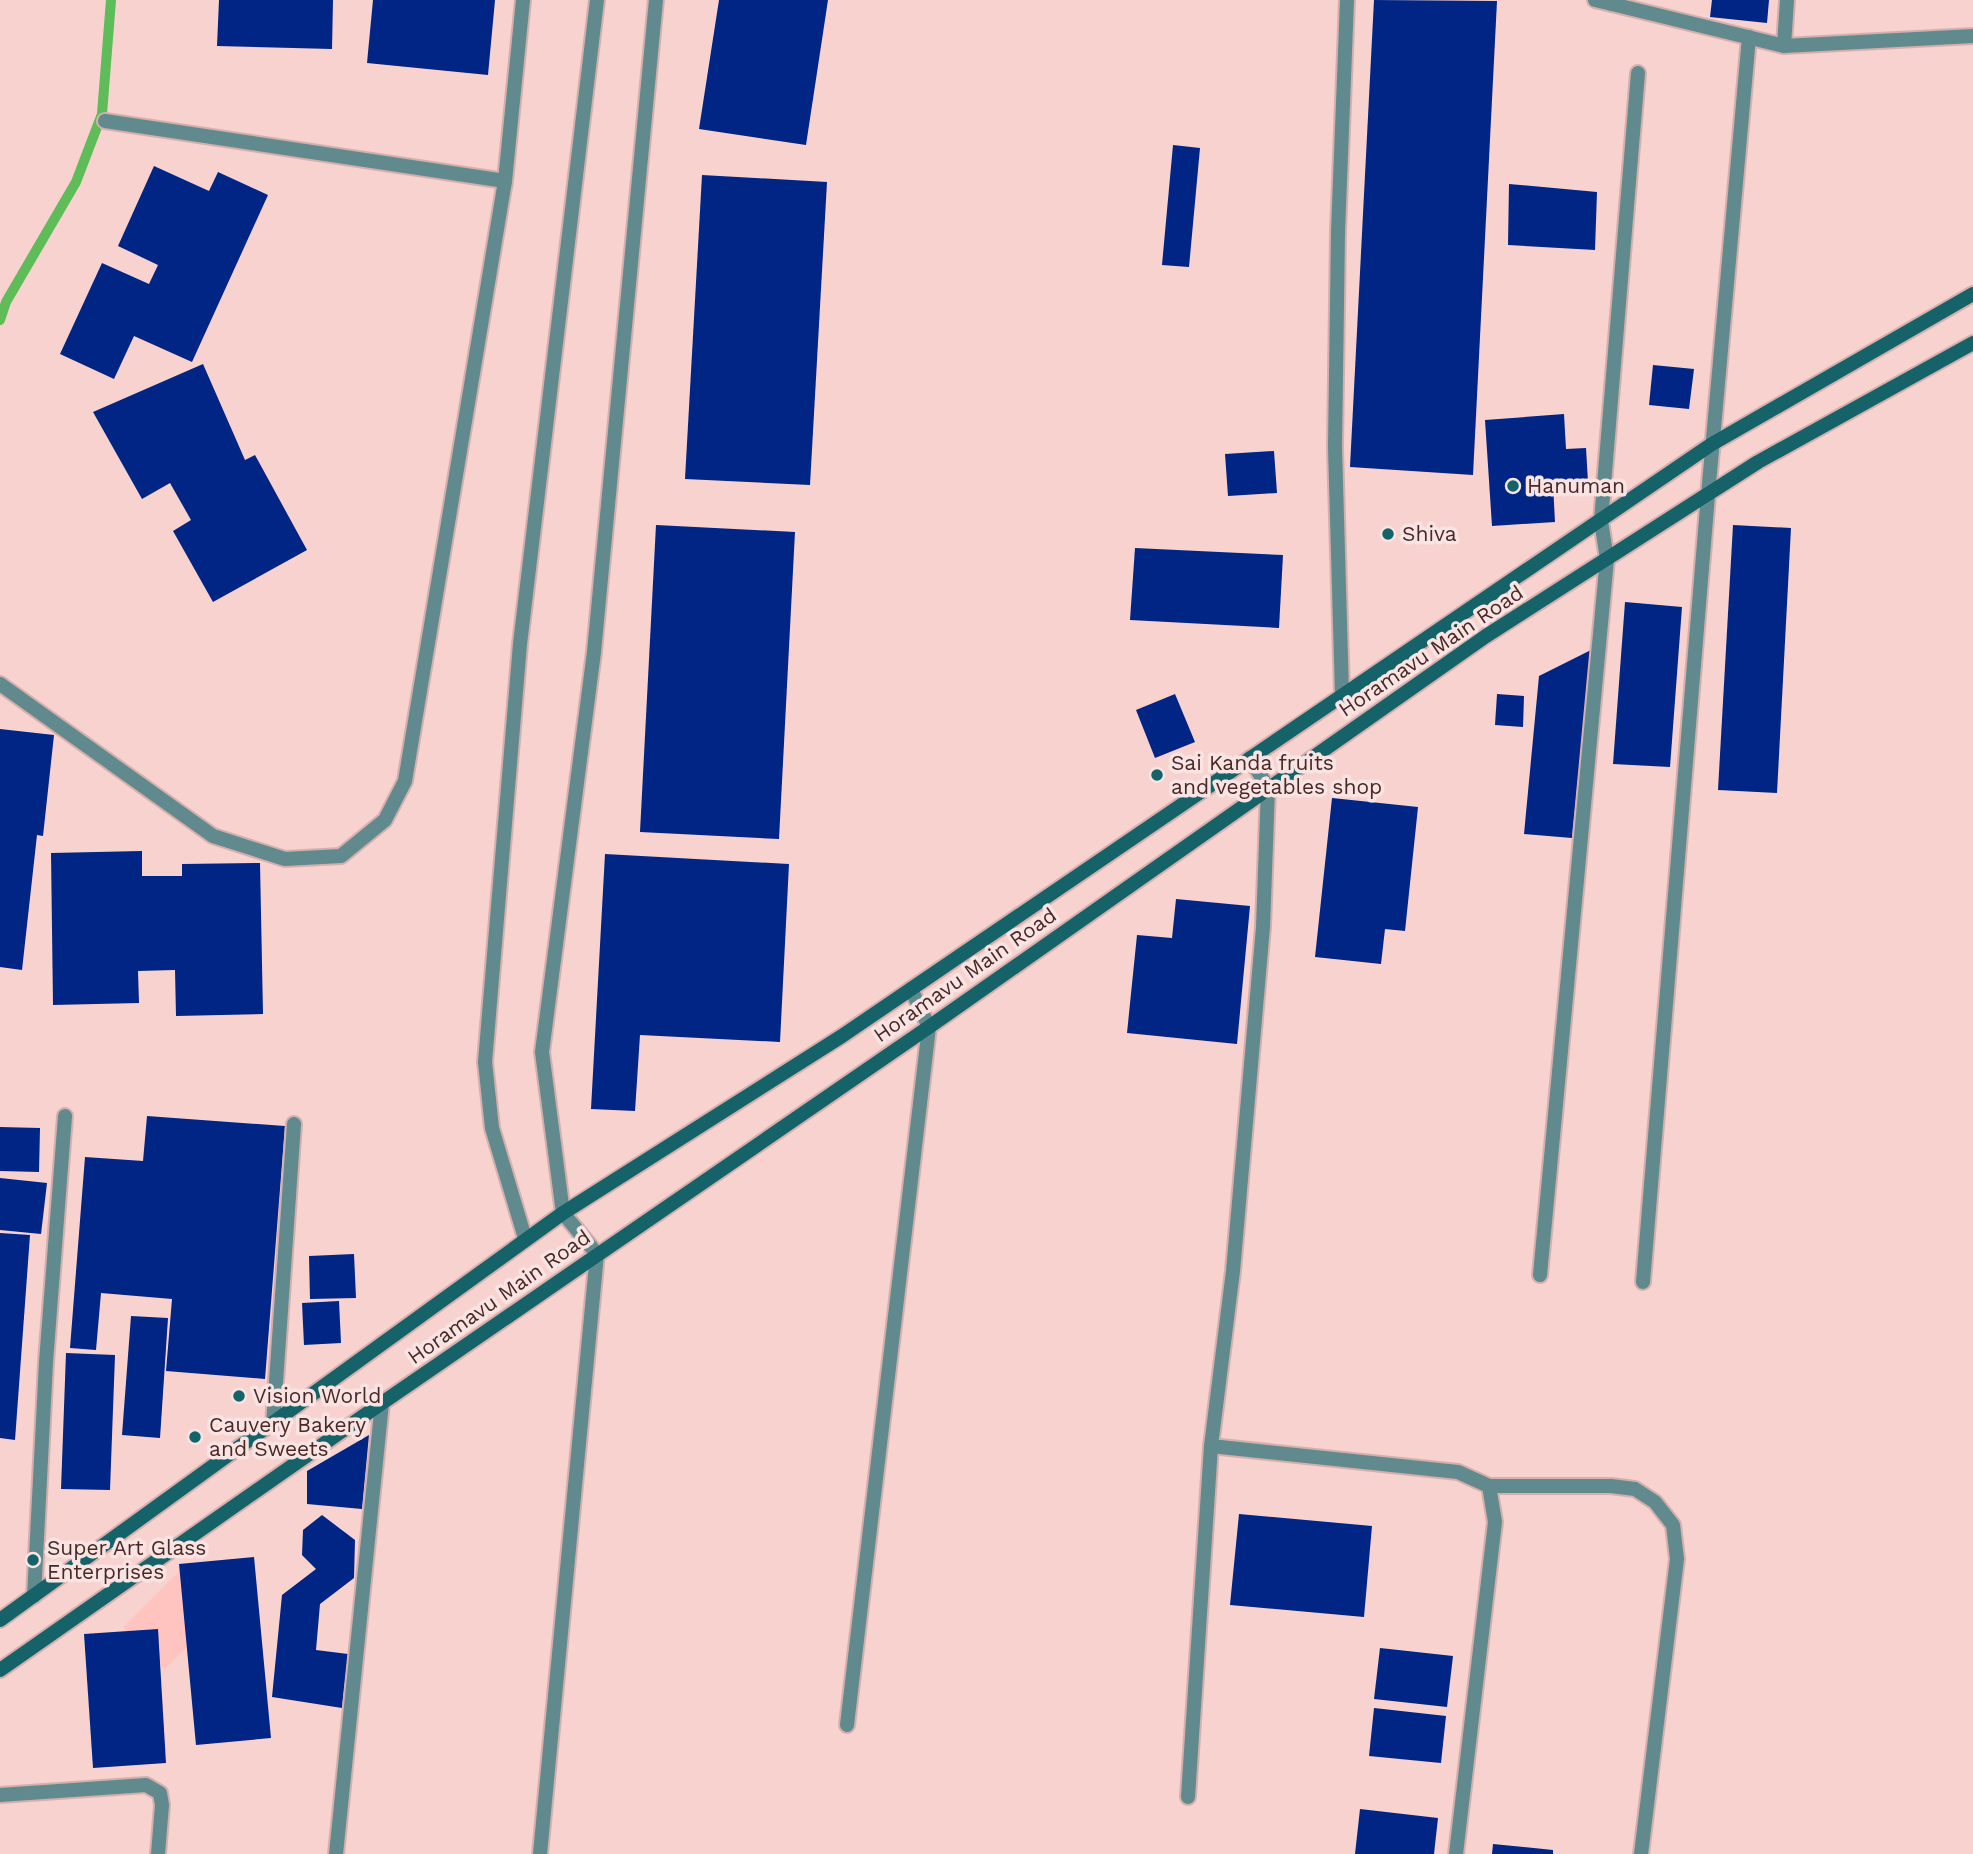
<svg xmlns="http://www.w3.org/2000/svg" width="1973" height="1854" viewBox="0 0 1973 1854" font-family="'Work Sans',sans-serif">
<rect width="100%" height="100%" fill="#f7d2cf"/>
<!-- built -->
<path fill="#ffc4c0" d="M185,1566L227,1607L165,1669L123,1627Z"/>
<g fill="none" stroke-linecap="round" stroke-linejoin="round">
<!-- stream -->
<path stroke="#5ebc59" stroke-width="10" d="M0,320L6,302L76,182L102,114L111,0"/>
</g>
<!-- building -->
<g fill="#002584">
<path d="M219,0H333L332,49L217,46Z"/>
<path d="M373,0H495L488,75L367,63Z"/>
<path d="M719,0H828L806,145L699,129Z"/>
<path d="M1374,0L1497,1L1473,475L1350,467Z"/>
<path d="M1712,0H1769L1767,23L1710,17Z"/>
<path d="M1173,145L1200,148L1189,267L1162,265Z"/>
<path d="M154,166L209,191L218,172L268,195L192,362L134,336L114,379L60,354L102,263L149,284L158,265L118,246Z"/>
<path d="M702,175L827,182L810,485L685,479Z"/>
<path d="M1509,184L1597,192L1595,250L1508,245Z"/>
<path d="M203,364L245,460L255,455L307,550L213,602L173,531L191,520L170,483L142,499L93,412Z"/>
<path d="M1653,365L1694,369L1689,409L1649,405Z"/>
<path d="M1564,414L1566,449L1586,448L1588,482L1553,484L1555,522L1492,526L1485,420Z"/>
<path d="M1274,451L1277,493L1228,496L1225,454Z"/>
<path d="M656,525L795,532L779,839L640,832Z"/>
<path d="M1733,525L1791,528L1777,793L1718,790Z"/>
<path d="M1135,548L1283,555L1279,628L1130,620Z"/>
<path d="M1625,602L1682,607L1670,767L1613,764Z"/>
<path d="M1591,650L1572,838L1524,834L1539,676Z"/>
<path d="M1175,694L1195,742L1155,758L1136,710Z"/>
<path d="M1497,694L1524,696L1523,727L1495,725Z"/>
<path d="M0,729L54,735L43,836L37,835L22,970L0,967Z"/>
<path d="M1332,798L1418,807L1405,931L1385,929L1381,964L1315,957Z"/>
<path d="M142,851V876H182V864L260,863L263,1014L176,1016L175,970L138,971L139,1003L53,1005L51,853Z"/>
<path d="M605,854L789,864L780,1042L640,1035L635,1111L591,1109Z"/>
<path d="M1176,899L1250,906L1237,1044L1127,1033L1137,935L1172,938Z"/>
<path d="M147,1116L285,1126L265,1379L166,1371L172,1299L101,1293L96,1350L70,1348L85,1157L143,1161Z"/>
<path d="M0,1127L40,1128L39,1172L0,1171Z"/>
<path d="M0,1178L47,1183L41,1234L0,1230Z"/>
<path d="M0,1233L30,1235L15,1440L0,1438Z"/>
<path d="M354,1254L356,1298L310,1299L309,1256Z"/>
<path d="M339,1301L341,1343L304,1345L302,1303Z"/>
<path d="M131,1316L168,1318L160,1438L122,1435Z"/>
<path d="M66,1353L115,1355L110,1490L61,1489Z"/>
<path d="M369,1435L362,1509L307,1504V1471Z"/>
<path d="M1239,1514L1372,1526L1364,1617L1230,1605Z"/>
<path d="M322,1515L355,1540L354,1578L320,1604L316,1650L348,1654L342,1708L272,1697L282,1595L316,1569L302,1555L303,1530Z"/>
<path d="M254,1557L271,1738L196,1745L179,1564Z"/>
<path d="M158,1629L166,1763L93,1768L84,1634Z"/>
<path d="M1380,1648L1453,1656L1447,1707L1374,1699Z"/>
<path d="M1374,1708L1446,1716L1441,1763L1369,1756Z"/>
<path d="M1360,1809L1438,1818L1434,1854H1355Z"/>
<path d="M1493,1844L1553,1850V1854H1492Z"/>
</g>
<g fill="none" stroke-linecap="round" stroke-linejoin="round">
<!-- service casing -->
<g stroke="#d4b0ad" stroke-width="18">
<g id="service">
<path d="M105,121L505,181"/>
<path d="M0,684L213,836L285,859L341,856L385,820L405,781L505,181L523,0"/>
<path d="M563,1213L542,1052L594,652L656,0"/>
<path d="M525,1238L492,1128L485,1062L520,644L597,0"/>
<path d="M1540,1275L1607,559"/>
<path d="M1643,1282L1708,495"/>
<path d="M273,1425L294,1124"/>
<path d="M847,1725L929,1027L911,989"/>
</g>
</g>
<!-- minor casing -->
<g stroke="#d4b0ad" stroke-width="18">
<g id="minor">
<path d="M1595,0L1612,4"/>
<path d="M1612,0V4L1784,46L1973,36"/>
<path d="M1784,46L1787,0"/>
<path d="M1708,495L1749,37"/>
<path d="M1607,559L1601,521L1638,73"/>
<path d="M1342,694L1335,447L1338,232L1347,0"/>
<path d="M1250,758L1268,788L1263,927L1233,1271L1211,1446L1458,1472L1489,1486L1495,1522L1456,1854"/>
<path d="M1489,1486H1611L1635,1489L1655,1502L1673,1525L1677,1559L1641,1854"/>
<path d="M34,1596L46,1362L65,1116"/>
<path d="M0,1795L146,1785L160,1793L162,1805L158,1854"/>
<path d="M1188,1797L1211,1446"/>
<path d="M336,1854L382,1403"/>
<path d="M540,1854L597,1254L563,1213"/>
</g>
</g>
<!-- secondary casing -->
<g stroke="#d4b0ad" stroke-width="18">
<g id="secondary">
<path d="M0,1620L563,1213L842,1036L1712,444L1973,294"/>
<path d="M0,1670L382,1403L929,1027L1486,636L1758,462L1973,343"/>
</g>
</g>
<!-- service -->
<use href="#service" stroke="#608a8e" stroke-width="14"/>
<!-- minor -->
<use href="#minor" stroke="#608a8e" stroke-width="14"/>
<!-- secondary -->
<use href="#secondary" stroke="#156268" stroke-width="14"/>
</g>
<!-- markers -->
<g fill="#136369" stroke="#f7e4e3" stroke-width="2.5">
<circle cx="1513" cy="486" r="7"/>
<circle cx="1388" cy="534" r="7"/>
<circle cx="1157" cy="775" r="7"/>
<circle cx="239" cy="1396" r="7"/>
<circle cx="195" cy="1437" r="7"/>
<circle cx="33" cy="1560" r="7"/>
</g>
<g text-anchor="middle" stroke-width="7" stroke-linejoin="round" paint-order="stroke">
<!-- poi labels -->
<g font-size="21" fill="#4a2826" stroke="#f7e4e3" text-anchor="start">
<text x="1527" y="493">Hanuman</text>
<text x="1402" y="541">Shiva</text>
<text x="1171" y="770">Sai Kanda fruits<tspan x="1171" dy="24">and vegetables shop</tspan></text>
<text x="253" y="1403">Vision World</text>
<text x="209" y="1432">Cauvery Bakery<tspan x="209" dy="24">and Sweets</tspan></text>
<text x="47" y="1555">Super Art Glass<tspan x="47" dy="24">Enterprises</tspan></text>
</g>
<!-- street labels -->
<g font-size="21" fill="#4a2826" stroke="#f7e4e3">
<text transform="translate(1431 651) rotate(-34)" y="7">Horamavu Main Road</text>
<text transform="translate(965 975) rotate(-35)" y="7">Horamavu Main Road</text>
<text transform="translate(499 1297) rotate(-35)" y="7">Horamavu Main Road</text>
</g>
</g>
</svg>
